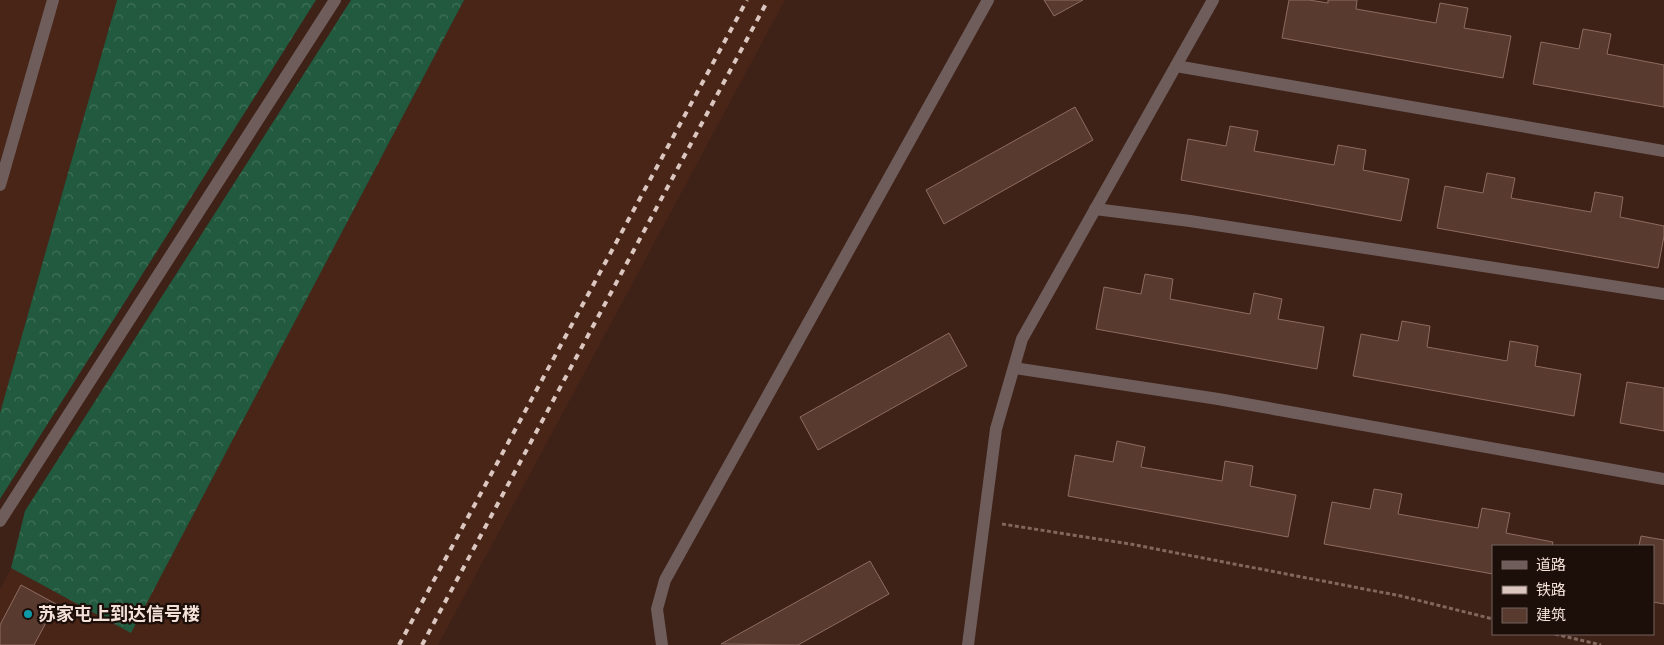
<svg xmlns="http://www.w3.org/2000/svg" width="1664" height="645" viewBox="0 0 1664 645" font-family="Rubik,'Noto Sans SC',sans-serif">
<defs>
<pattern id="forest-crowns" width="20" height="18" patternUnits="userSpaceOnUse" patternTransform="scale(1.25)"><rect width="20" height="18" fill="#215a3e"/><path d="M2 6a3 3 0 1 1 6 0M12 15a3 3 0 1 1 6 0" fill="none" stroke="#427159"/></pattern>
</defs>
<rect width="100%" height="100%" fill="#3e2117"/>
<!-- built -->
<g fill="#492518">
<path d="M0,0H117L0,413Z"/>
<path d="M464,0H785L438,645H0V590L11,568L131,633Z"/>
</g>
<!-- forest -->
<g fill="url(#forest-crowns)">
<path d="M117,0H316L0,499V413Z"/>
<path d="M351,0H464L131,633L11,568L25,511Z"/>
</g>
<!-- building -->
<g fill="#593a2f" stroke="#8e6c60">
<path d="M1044,0H1083L1054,16Z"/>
<path d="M1289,0H1309L1328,3V0H1357L1356,9L1436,23L1440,3L1468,8L1464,28L1511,36L1503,78L1282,38Z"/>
<path d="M1583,29L1611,34L1607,54L1664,65V107L1533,84L1541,42L1579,49Z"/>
<path d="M1075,107L1093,140L944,224L926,190Z"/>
<path d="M1230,126L1258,131L1254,151L1334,165L1338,145L1366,150L1363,170L1409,179L1401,221L1181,180L1188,139L1226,146Z"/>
<path d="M1487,173L1515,178L1511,198L1591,212L1595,192L1623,197L1620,217L1664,226V236L1658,268L1437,228L1445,186L1483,193Z"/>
<path d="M1145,274L1173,279L1170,299L1250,314L1254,293L1282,299L1278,319L1324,327L1317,369L1096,329L1104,287L1141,294Z"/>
<path d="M1402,321L1430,326L1427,347L1507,361L1510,341L1538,346L1535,366L1581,374L1574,416L1353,376L1361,334L1398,341Z"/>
<path d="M949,333L967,366L818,450L800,417Z"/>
<path d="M1627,382L1664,388V431L1620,423Z"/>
<path d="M1117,441L1145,447L1141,467L1222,481L1225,461L1253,466L1250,486L1296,495L1288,537L1068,496L1075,455L1113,462Z"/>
<path d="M1374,489L1402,494L1398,514L1478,528L1482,508L1510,513L1506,533L1553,542L1552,546H1493V574L1324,544L1332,502L1370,509Z"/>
<path d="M1641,536L1664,540V604L1653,602V546H1639Z"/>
<path d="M870,561L889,594L798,645L721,644Z"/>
<path d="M21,585L56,604L34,645H0V625Z"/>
</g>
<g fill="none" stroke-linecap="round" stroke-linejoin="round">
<!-- path -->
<g stroke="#81675e" stroke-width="3" stroke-dasharray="4 2.5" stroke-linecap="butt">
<path d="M1002,524L1130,544L1401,596L1493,619"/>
<path d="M1555,634L1601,645"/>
</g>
<!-- lane -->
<g stroke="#6e5d5b" stroke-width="12">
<path d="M0,185L53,0"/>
<path d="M0,521L335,0"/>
</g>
<!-- street -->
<g stroke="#6e5d5b" stroke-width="12">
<path d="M1176,66L1664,151"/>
<path d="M1095,209L1190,221L1664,294"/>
<path d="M1014,368L1218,399L1664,479"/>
<path d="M662,645L657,609L665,580L988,0"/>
<path d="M968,645L996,429L1022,339L1213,0"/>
</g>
<!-- rail -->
<g stroke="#dbc7bf" stroke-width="4" stroke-dasharray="6 6" stroke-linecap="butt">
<path d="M399,645L747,0"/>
<path d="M422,645L768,0"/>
</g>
</g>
<!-- markers -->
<circle fill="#0f9aa8" stroke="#1c0f0a" stroke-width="2" cx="28" cy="614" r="5"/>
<g text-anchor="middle" stroke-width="4.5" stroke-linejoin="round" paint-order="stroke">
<!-- poi labels -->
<g font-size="18" font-weight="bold" fill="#f3e0d8" stroke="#1c0f0a" text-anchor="start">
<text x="38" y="620">苏家屯上到达信号楼</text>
</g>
</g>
<!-- legend -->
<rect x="1492" y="545" width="162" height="90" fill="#1c0f0a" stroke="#72635c"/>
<rect x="1502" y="561" width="25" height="8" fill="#6e5d5b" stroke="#72635c"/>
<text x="1536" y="570" font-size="15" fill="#f3e0d8">道路</text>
<rect x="1502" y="586" width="25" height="8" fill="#dbc7bf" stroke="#72635c"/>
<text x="1536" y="595" font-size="15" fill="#f3e0d8">铁路</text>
<rect x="1502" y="608" width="25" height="15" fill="#593a2f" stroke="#72635c"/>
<text x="1536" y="620" font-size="15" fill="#f3e0d8">建筑</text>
</svg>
